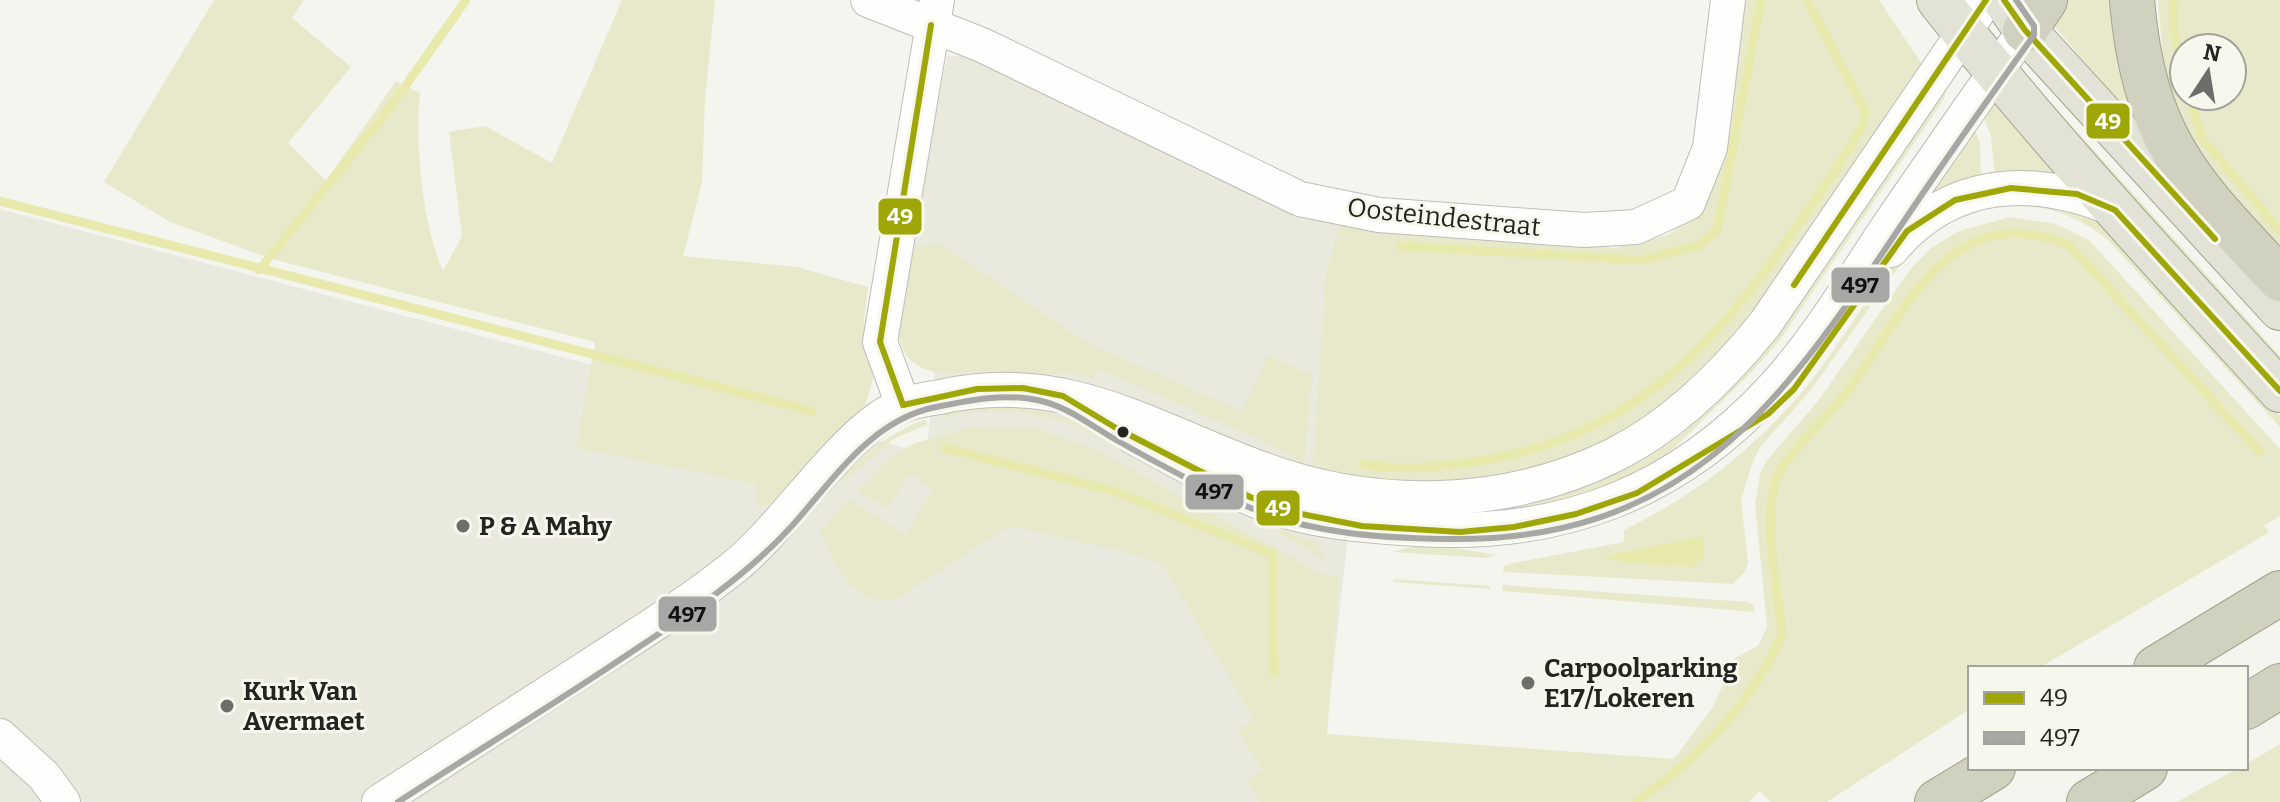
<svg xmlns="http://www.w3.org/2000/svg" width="2280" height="802" viewBox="0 0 2280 802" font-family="Bitter,serif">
<rect width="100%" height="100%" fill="#f5f5f0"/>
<!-- built -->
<path fill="#e9eadd" d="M947,56H968L1382,228L1326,734L1324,802H0V209L926,453L935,373L914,363L900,342L898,312Z"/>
<!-- green -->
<g fill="#e8e9cb" fill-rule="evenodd">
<path d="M214,0H304L292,18L351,67L288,143L326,181L396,81L420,93C415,145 422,223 443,271L462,236L449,132L485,126L552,163L622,0H715L705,99L702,183L683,256L797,267L868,287L864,322L873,379L865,406L832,438L780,502L757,507L756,484L576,448L595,342L272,259L170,222L104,182Z"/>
<path d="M1746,0H1879L1922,64L1723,362L1638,425L1565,463L1477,483L1335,479L1337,471L1313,466L1326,273L1340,222L1614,248L1668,235L1703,207L1723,159Z"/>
<path d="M2058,0H2119L2147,132L2135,123L2046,16Z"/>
<path d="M2158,0H2280V262L2194,161L2164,73ZM2184,48H2232V96H2184Z"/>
<path d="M2025,74L2280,356V366L2148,222Z"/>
<path d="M1942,87L1946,89L1944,99L1780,340L1745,379L1662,460L1599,497L1474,515L1641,451Z"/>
<path d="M1992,102L2002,107L2061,176L1995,177L1991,136L1981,112Z"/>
<path d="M1971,121L1980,143L1981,180L1918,207Z"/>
<path d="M2016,199L2091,217L2101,224L2280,416V427L2109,241C2076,214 2037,200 1994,208L1993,202Z"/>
<path d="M1979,205L1980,211L1945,224L1908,254L1810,391L1761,446L1753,461L1741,500L1748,563L1744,573L1732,584L1503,572L1504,566L1513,563L1624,542V530C1693,496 1752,451 1802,392C1839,348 1866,296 1903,253L1921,235Z"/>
<path d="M2010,217L2056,224L2089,240L2280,449V516L2264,526L2269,532L2248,545L2039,668H1970V709L1827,802H1771L1759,791L1749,802H1260L1246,780L1262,769L1237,730L1254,720L1163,565L1137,555L1010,526L896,599C851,608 838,566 819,532L848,499L906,534L933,489L909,474L888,508L857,491L885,462L912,444L972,427H1034L1097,450L1322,574L1339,577L1327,734L1674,759L1713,707L1735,658L1758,646L1767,627L1755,504L1760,474L1767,460L1818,401L1909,271L1931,248L1959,231Z"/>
<path d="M940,244L1086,342L1242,411L1268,355L1312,375L1304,464L1272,445L1098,369L1094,378C1073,372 1055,375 1033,374C1019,374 1004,371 990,371C958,372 910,383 900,340C893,310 905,277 910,248Z"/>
<path d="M996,406L1027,408L1076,420L1273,518L1271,529L1072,424C1031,410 984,406 942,419L940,415Z"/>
<path d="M926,419L927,425L893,439L843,482L839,480C864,453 891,432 926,419Z"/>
<path d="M1282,530L1317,543L1327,561L1280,534Z"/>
<path d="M1427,543L1497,555L1485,558L1392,552Z"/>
<path d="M1393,579L1490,586V589L1393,582Z"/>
<path d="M1503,585L1749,602L1754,606V612L1502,591Z"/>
<path d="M2280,744V802H2177L2238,768H2246V764Z"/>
</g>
<!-- water -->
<path fill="#e7eaac" d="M1703,536L1704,557L1693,567L1628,563L1603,557Z"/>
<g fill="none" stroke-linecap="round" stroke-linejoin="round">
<!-- stream -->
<g stroke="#e7eaac" stroke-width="9">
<path d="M2173,0L2174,33L2184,77"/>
<path d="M2189,96L2202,138L2280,231"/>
<path d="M0,201L812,411"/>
<path d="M1401,246L1640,260L1698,246L1717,230L1761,0"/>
<path d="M259,270L390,108L466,0"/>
<path d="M945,448L1117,492L1273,554L1274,673"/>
<path d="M1363,464C1400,471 1436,467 1473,462C1627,440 1713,350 1797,226C1820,193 1844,159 1863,124L1865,111L1807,0"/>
<path d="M1636,802C1697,759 1753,704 1782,634C1778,590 1763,525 1775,483C1783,455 1825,421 1843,397C1904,318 1945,195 2069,245L2260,452"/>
</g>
<!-- minor casing -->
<g stroke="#bdbdb9" stroke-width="36">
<g id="minor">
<path d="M868,0L982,45L1300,199L1379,215L1584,230L1636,227L1688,203L1710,148L1728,0"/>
<path d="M1891,250C1951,178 2033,175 2114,209"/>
<path d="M903,405L880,342L937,0"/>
<path d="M1133,437C1182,462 1232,495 1285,511C1327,523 1373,526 1417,529C1561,538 1677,493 1774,387C1816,341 1849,286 1883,234C1930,165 1977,98 2025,30"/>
<path d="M0,736L44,776L63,802"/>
<path d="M379,802C448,757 518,712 588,667C637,635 688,604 734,567C785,527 846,428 901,406C913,401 927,399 940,397C1065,369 1150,428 1262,469C1375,511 1505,509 1614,455C1674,425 1724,375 1765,324L1986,0"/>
</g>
</g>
<!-- major casing -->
<g stroke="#a1a28c" stroke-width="44">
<g id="major">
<path d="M1938,0C2045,136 2163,263 2280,391"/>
<path d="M2004,0L2025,30L2280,309"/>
</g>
</g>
<!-- highway casing -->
<g stroke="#a1a28c" stroke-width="46">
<g id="highway">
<path d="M2132,0C2144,139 2189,182 2280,279"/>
<path d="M2025,30L2045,0"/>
<path d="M2156,668L2280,593"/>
<path d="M2246,707L2280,686"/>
<path d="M1937,802L1993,768"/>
<path d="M2089,802L2145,768"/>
</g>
</g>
<!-- minor -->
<use href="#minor" stroke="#fefefd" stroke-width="34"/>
<!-- major -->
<use href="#major" stroke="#e2e2d7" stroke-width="42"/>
<!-- highway -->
<use href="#highway" stroke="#d0d1bf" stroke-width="44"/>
<!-- bus-1 casing -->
<g stroke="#f7f8ed" stroke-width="12">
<g id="bus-1">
<path d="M2004,0L2025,30L2215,239"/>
<path d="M1794,285L1986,0"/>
<path d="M903,405L977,389L1023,388L1063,396L1116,428L1250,497L1286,511L1362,526L1460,532L1514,527L1576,514L1637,493L1768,414L1794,389L1907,231L1955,200L2011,188L2077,194L2115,210L2280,391"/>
<path d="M903,405L880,342L931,25"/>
</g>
</g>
<!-- bus-2 casing -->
<g stroke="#f7f8ed" stroke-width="12">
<path id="bus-2" d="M398,802C475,752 553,705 630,653C686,616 744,578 790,528C833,481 870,420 936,407C970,400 1003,393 1037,400C1068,406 1091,426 1118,441C1160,465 1202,487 1246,506C1308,533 1378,538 1446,539C1679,543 1776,412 1894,236C1939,168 1986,102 2034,35V26L2016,0"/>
</g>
<!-- bus-1 -->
<use href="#bus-1" stroke="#9fa708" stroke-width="6"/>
<!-- bus-2 -->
<use href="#bus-2" stroke="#a7a7a6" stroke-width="6"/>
</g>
<!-- markers -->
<circle fill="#242420" stroke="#f7f8ed" stroke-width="3" cx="1123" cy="432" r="7"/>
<g fill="#6d6d69" stroke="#f7f8ed" stroke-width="3">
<circle cx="463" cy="526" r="8"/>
<circle cx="1528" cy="683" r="8"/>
<circle cx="227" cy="706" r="8"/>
</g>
<g text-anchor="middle" stroke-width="6" stroke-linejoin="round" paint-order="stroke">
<!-- street labels -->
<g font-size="26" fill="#242420" stroke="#f7f8ed">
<text transform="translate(1444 217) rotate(6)" y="9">Oosteindestraat</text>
</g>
<!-- poi labels -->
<g font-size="26" font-weight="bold" fill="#242420" stroke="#f7f8ed" text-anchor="start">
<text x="479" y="535">P &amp; A Mahy</text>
<text x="1544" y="677">Carpoolparking<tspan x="1544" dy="30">E17/Lokeren</tspan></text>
<text x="243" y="700">Kurk Van<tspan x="243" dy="30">Avermaet</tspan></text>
</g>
</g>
<g stroke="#f7f8ed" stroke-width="3">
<rect x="2085" y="102" width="46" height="38" rx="8" fill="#9fa708"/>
<rect x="877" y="197" width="46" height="39" rx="8" fill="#9fa708"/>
<rect x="1830" y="266" width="61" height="38" rx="8" fill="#a7a7a6"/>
<rect x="1184" y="473" width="61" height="38" rx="8" fill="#a7a7a6"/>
<rect x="1255" y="489" width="46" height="38" rx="8" fill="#9fa708"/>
<rect x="657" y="595" width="61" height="38" rx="8" fill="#a7a7a6"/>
</g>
<g font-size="22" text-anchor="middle" font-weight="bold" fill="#fff">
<text x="2108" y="129">49</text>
<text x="900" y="224">49</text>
<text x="1278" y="516">49</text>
</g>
<g font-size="22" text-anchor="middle" font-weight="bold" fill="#111">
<text x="1860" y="293">497</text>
<text x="1214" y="499">497</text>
<text x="687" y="622">497</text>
</g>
<!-- legend -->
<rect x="1968" y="666" width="280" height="104" fill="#f7f8ed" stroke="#a3a39b" stroke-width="2"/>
<rect x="1984" y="692" width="40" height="12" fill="#9fa708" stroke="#a3a39b" stroke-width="2"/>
<text x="2040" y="706" font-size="24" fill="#242420">49</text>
<rect x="1984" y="732" width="40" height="12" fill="#a7a7a6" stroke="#a3a39b" stroke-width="2"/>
<text x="2040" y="746" font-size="24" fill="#242420">497</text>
<!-- north arrow -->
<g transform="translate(2208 72) rotate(12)"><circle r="38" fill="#f7f8ed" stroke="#a3a39b" stroke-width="2"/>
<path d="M0-6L14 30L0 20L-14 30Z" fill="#6d6d69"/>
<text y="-12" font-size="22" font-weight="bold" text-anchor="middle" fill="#242420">N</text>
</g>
</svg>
